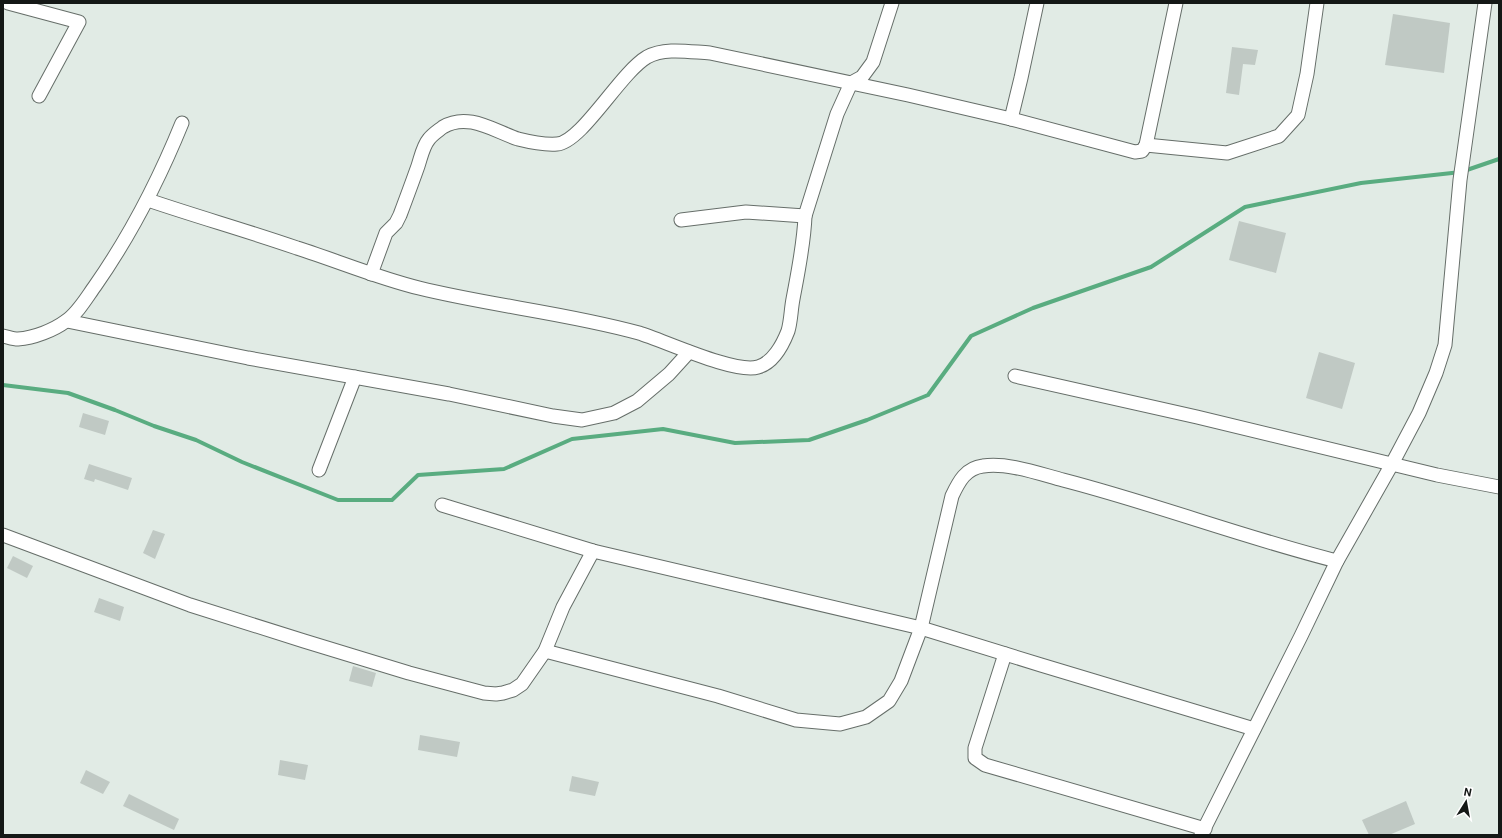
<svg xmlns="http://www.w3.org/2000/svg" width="1502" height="838" viewBox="0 0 1502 838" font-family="Roboto,sans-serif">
<rect width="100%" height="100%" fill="#e1ebe5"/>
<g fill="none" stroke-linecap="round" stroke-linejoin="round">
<!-- stream -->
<path stroke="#59ac80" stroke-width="4" d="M3,385L68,393L115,410L154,426L196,440L242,462L338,500H392L418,475L504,469L572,439L663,429L735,443L809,440L867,420L928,395L971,336L1033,308L1151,267L1245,207L1361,183L1461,172L1499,159"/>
</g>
<!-- building -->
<g fill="#c0c9c4">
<path d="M1393,14L1450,23L1444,73L1385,65Z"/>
<path d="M1232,47L1258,50L1255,65L1243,64L1239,95L1226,93Z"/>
<path d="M1239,221L1286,233L1276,273L1229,260Z"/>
<path d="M1319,352L1355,363L1342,409L1306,398Z"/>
<path d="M83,413L109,421L105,435L79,427Z"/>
<path d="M89,464L132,478L128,490L95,479L94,482L84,479Z"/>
<path d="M153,530L165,534L155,559L143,553Z"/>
<path d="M13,556L33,566L27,578L7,568Z"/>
<path d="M99,598L124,607L120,621L94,612Z"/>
<path d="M353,666L376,673L372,687L349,681Z"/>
<path d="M420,735L460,742L457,757L418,750Z"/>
<path d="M280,760L308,765L305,780L278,775Z"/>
<path d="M86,770L110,782L103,794L80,783Z"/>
<path d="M572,776L599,782L595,796L569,791Z"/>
<path d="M129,794L179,819L174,830L123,806Z"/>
<path d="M1406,801L1415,824L1389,835H1369L1362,820Z"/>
</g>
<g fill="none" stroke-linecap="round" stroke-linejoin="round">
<!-- minor casing -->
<g stroke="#666e69" stroke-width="15">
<g id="minor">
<path d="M8,3L79,22L39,96"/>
<path d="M1011,119L1021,78L1037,3"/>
<path d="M1146,145L1227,153L1279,136L1298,115L1307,74L1317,3"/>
<path d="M148,200C198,217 248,231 297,248C338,261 378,278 419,288C492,306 567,313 639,333C665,341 735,374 758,367C773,363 783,344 788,331C791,321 791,309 793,299C798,272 804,244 805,216"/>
<path d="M681,220L746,212L805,216L837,114L851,83L862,77L873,62L892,3"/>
<path d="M371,274L386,233L396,223L400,215C406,199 412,183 418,166C421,157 423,146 429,139C433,134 438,131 443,127C468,112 494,131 518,139C530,142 544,145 557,144C582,142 620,73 647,57C665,47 690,52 710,53L908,95L1011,119L1135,152L1142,151L1146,145L1176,3"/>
<path d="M67,321L248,358L449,394L553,416L582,420L614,413L637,401L669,374L689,352"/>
<path d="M3,336C8,337 13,339 18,339C34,338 54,330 66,321C78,313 87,297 95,286C132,233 158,182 182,123"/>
<path d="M1015,376L1197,417L1437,475L1499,487"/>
<path d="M319,470L355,377"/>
<path d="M442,505L593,551"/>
<path d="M3,535L190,605L304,641L409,673L484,693L496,694L503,693L513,690L522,684L545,651L563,607L593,551L921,628L1041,665L1254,729"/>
<path d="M545,651L718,696L796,720L840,724L866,717L889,701L901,681L921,628L952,496C959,481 966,468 983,466C1007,462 1040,474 1063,480C1156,504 1245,538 1337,561"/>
<path d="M1005,654L975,748V758L985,765L1205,829"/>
<path d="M1201,835L1301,636L1337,561L1392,464L1419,413L1436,373L1445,345L1460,180L1485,3"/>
</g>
</g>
<!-- minor -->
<use href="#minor" stroke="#fff" stroke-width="13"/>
</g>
<!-- border -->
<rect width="1502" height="838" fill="none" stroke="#141816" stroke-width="8"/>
<!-- north arrow -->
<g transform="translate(1466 802) rotate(11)" stroke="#ffffff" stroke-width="3" paint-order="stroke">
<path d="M0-3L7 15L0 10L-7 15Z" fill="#141816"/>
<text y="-6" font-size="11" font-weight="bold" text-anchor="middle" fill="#141816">N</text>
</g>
</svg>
